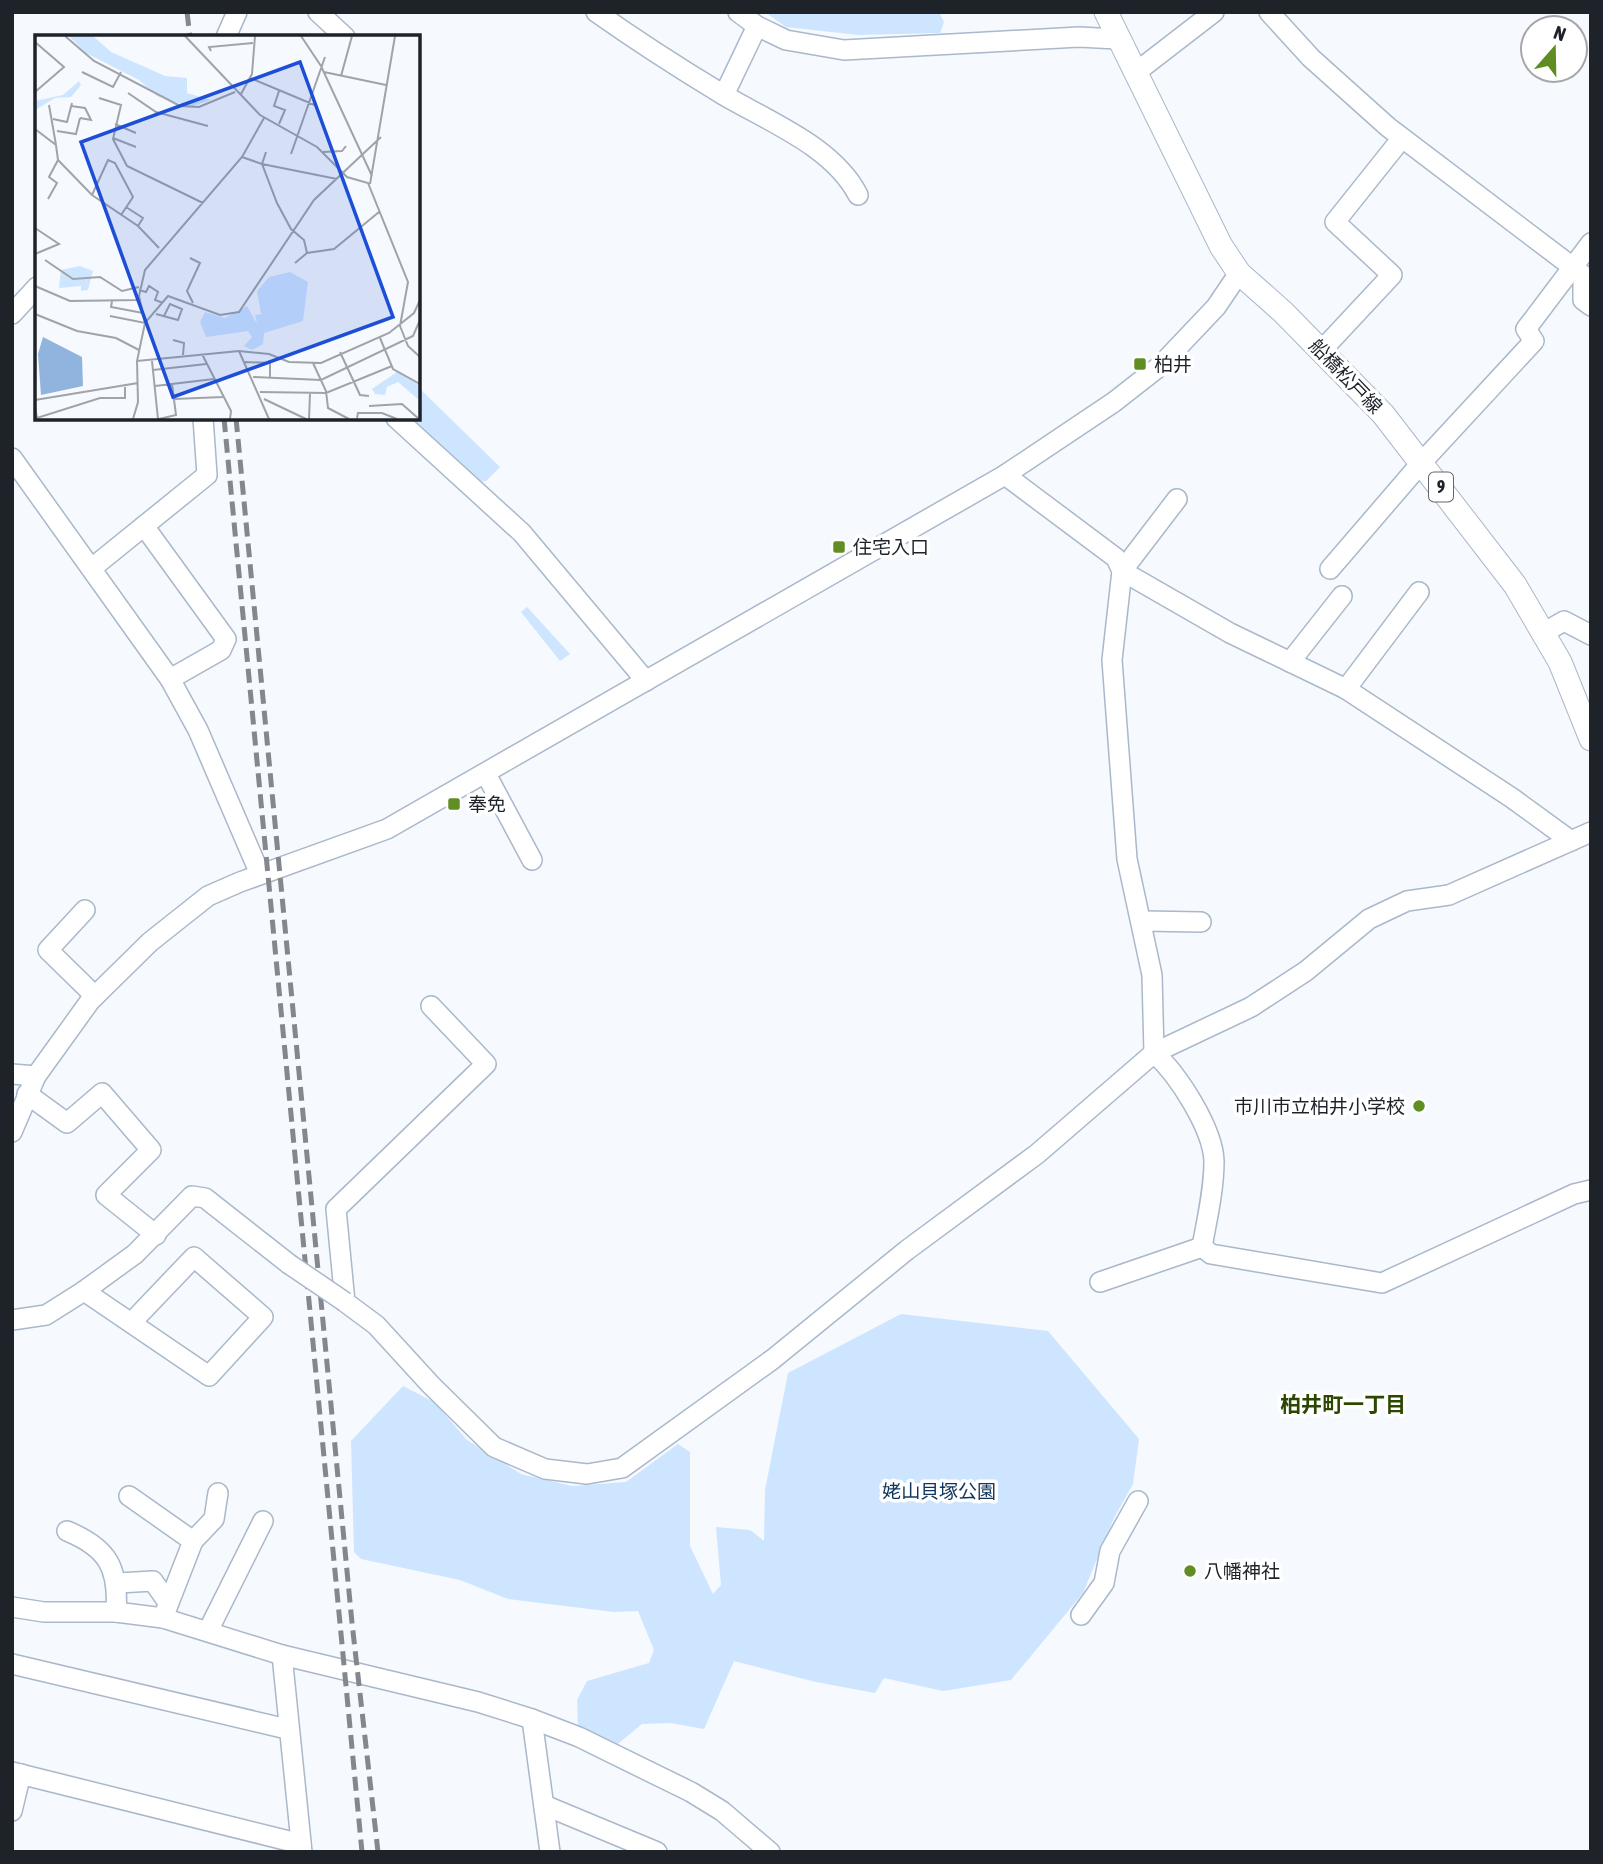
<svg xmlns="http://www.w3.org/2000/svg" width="1603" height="1864" viewBox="0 0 1603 1864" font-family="'Asap Condensed','Noto Sans JP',sans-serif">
<rect width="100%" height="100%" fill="#f6f9fd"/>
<!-- green -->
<g fill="#cee5ff">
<path d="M765,12H939L944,22L940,33L858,35L786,27Z"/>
<path d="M418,387L500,467L486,481L476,482L410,418H418Z"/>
<path d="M527,607L570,654L560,661L521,612Z"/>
<path d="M901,1314L1048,1331L1139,1439L1133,1484L1114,1518L1083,1593L1011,1680L943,1691L884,1678L875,1693L816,1682L734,1661L704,1729L671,1723L642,1724L614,1747L578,1728L577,1700L587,1681L649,1663L654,1650L638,1611L614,1612L508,1599L460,1580L361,1559L354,1552L351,1441L403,1386L434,1402L467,1440L521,1474L572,1486L626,1482L678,1444L690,1452V1546L713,1594L721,1585L716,1527L750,1530L764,1541L765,1490L788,1373Z"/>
</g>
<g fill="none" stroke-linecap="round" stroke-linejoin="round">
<!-- minor casing -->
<g stroke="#a9b8ca" stroke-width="22">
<g id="minor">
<path d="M318,12L345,37"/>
<path d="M596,12C637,41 679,68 722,94C767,121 833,146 858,195"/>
<path d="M738,12L757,26L786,40L844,50L1079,37L1117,39"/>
<path d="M1269,12L1311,58L1388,127L1583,275V300L1591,306"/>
<path d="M226,37L237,12"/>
<path d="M1135,73L1214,12"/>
<path d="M724,95L757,26"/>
<path d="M12,314L37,287"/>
<path d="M1322,350L1392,275L1335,222L1402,138"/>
<path d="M396,418L522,533L646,681"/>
<path d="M12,458L170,679L198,730L260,874"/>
<path d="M1005,475L1116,558L1122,571L1112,660L1127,859L1152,975L1154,1053C1178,1074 1213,1129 1214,1161C1214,1190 1207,1219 1202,1247"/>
<path d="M1177,499L1122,571L1230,633L1346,689L1512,798L1571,841"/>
<path d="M144,526L226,639L221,650L170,679"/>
<path d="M92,568L207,475L203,418"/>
<path d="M1330,569L1422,462L1534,341L1526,329L1591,243"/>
<path d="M1545,632L1564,621L1591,635"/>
<path d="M1290,662L1342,596"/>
<path d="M1346,689L1419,592"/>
<path d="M486,774L532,860"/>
<path d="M85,910L48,950L95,996"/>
<path d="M1143,921L1201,922"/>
<path d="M431,1006L486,1064L336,1209L345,1302L376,1325L430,1384L494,1447L545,1469L587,1474L622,1468L773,1359L907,1250L1037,1154L1154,1053L1251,1007L1306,971L1369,919L1407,901L1449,895L1591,832"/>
<path d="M12,1074L36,1076"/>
<path d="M27,1094L67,1123L102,1093L151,1150L106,1195L156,1235"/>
<path d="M12,1132L36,1076L90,1001L150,942L208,896L240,882L387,829L1005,475L1114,402L1160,366L1216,307L1239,273"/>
<path d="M1202,1247L1211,1254L1382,1283L1574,1194L1591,1190"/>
<path d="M1100,1282L1202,1247"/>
<path d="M84,1291L209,1376L263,1317L194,1257L131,1323"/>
<path d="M12,1320L46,1315L84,1291L135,1254L192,1196L205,1198L289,1264"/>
<path d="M129,1496L193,1541L163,1618"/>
<path d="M67,1531C108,1548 119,1568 116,1612"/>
<path d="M193,1541L214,1519L218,1493"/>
<path d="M118,1583L153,1581L167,1601"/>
<path d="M12,1607L44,1612H116L163,1618L282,1655L478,1702L532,1719L579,1737L691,1792L722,1811L770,1852"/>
<path d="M1081,1615L1104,1583L1110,1551L1138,1501"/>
<path d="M208,1631L263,1521"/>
<path d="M282,1655L302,1852"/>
<path d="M12,1664L287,1729"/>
<path d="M532,1719L550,1852"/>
<path d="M12,1772L301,1844"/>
<path d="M544,1805L657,1852"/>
<path d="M12,1811L21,1774"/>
</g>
</g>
<!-- major casing -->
<g stroke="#a9b8ca" stroke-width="25">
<path id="major" d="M1106,12L1221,246L1239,273L1283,312L1383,414L1515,585L1560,662L1591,739"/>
</g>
<!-- minor -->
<use href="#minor" stroke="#fff" stroke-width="19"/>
<!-- major -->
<use href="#major" stroke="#fff" stroke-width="23"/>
<!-- rail -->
<g stroke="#84888e" stroke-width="5" stroke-dasharray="14 7" stroke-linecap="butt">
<path d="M187,12L190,37"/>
<path d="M224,418L362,1852"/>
<path d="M236,418L352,1623L378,1852"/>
</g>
<!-- minor-bridge casing -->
<g stroke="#a9b8ca" stroke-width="22" stroke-linecap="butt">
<path id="minor-bridge" d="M289,1264L345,1302"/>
</g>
<!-- minor-bridge -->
<use href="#minor-bridge" stroke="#fff" stroke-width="19"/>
</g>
<!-- markers -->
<g fill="#608e22" stroke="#fff" stroke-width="2.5">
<rect x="1133" y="357" width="14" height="14" rx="3.5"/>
<rect x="832" y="540" width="14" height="14" rx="3.5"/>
<rect x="447" y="797" width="14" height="14" rx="3.5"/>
<circle cx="1419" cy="1106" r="7"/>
<circle cx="1190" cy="1571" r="7"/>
</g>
<g text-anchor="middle" stroke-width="7" stroke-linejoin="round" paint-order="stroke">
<!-- shield labels -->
<rect fill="#fff" stroke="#62656a" stroke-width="2" x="1429" y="472.5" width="24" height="29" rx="5"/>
<g font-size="18" font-weight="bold" fill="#1e232a">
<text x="1441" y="493">9</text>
</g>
<!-- poi labels -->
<g font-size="19" fill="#1e232a" stroke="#fff" text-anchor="start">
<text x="1154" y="371">柏井</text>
<text x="853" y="554">住宅入口</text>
<text x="468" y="811">奉免</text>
<text x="1405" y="1113" text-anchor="end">市川市立柏井小学校</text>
<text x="1204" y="1578">八幡神社</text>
</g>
<!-- street labels -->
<g font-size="19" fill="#1e232a" stroke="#fff">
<text transform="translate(1346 376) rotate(46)" y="7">船橋松戸線</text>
</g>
<!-- park labels -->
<g font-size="19" fill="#0e355b" stroke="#fff">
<text x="939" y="1498">姥山貝塚公園</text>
</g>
<!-- neighbourhood labels -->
<g font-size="21" font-weight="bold" fill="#2b4700" stroke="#fff">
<text x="1343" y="1412">柏井町一丁目</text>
</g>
</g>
<!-- overview -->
<g transform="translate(35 35)">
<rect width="385" height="385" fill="#f6f9fd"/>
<path d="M34,1H58L76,17L130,41L152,43V58L176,65L154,72L122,61L104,45L51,18ZM44,46L46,50L36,62L20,63L0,75V66L28,60ZM45,231L58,236L53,255L46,256V251L24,253L26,235ZM255,237L273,247L268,286L229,298L228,309L217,315L209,311L217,302L213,296L171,302L165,287L170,277L190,283L212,271L222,289L220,280L226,279L222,256L234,242ZM362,337L385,349V366L363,347L352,352L350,360L340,359L337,354Z" fill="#cee5ff"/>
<path d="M8,302L47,322L48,351L6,360L3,319Z" fill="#90b4dd"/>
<path fill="none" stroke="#a0a3a9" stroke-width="2" d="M30,1L59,26L145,71L164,72L200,57M150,1L225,80L282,112L312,142L333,148L373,247L365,291L373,311L385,322M266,1L286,31L337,141M0,7L29,32L0,57M176,16L174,12L218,8M47,37L78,52L86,37M289,37L351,50M306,41L317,1M215,43L282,71M93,58L121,77L173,91M206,59L217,39L220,1M64,63L86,70L78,104L92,131L168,168M14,70L21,110M36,71L50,73L56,85L45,83M18,84L32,87L37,68M80,89L101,98M244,89L250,75L239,71L244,56M0,94L21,110L23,125L57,160L103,191L124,213M22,96L41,99L45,83M78,103L101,112M231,117L227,129L302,144M288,117L307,116L311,111M256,119L290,22M207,122L227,129L242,168L256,194L269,205L272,218M335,149L360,1M57,160L73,125L80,128L98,162L86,180M13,164L22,148L14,142L23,125M91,172L108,183L103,191M0,193L24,209L0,219M155,223L165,228L152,256L158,268M10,225L38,244L65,242L87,256L104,252M260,228L272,218L299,214L344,177M0,251L35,266L104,265M104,255L111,257L114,251L123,257L120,265L128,268M77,266L76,272L108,278M0,279L42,296L81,303L104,315M121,279L143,285L147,274L135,269L129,281M75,281L110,288L133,261L185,280L204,277L279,165L346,102M345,303L358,334L385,349M138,305L149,308L148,320M204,316L234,384M305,317L325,360L334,361M167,319L196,376L195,384M102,326L204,316L234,319L254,327L286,328L354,298L379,278L385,265M117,326L123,384M210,327L235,328V343M278,328L291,356L293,373L314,384M118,335L171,329M218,342L286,345L378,301L385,285M120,351L179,344M225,357L291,358L357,331M139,364L188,362M229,364L271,384M0,365L103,348M334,371L367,369L384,384M0,372L2,383L65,363H90V350M322,383L323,378H347L362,384M98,384L103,367L102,326L110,288L104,261L110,235L207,122L229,83M124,384L141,380L137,349M274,384L275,359"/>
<path fill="#1d4ed8" fill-opacity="0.15" stroke="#1d4ed8" stroke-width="3.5" d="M265,27L358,282L138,362L46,107Z"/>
<rect width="385" height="385" fill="none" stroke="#1e232a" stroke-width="3.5"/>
</g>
<!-- border -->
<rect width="1603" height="1864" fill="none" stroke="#1e232a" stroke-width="28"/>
<!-- north arrow -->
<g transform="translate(1554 49) rotate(20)"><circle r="33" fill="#ffffff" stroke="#a5a7aa" stroke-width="2"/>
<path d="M0-5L12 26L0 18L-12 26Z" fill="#608e22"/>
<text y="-10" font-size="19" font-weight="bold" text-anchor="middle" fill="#1e232a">N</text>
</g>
</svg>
